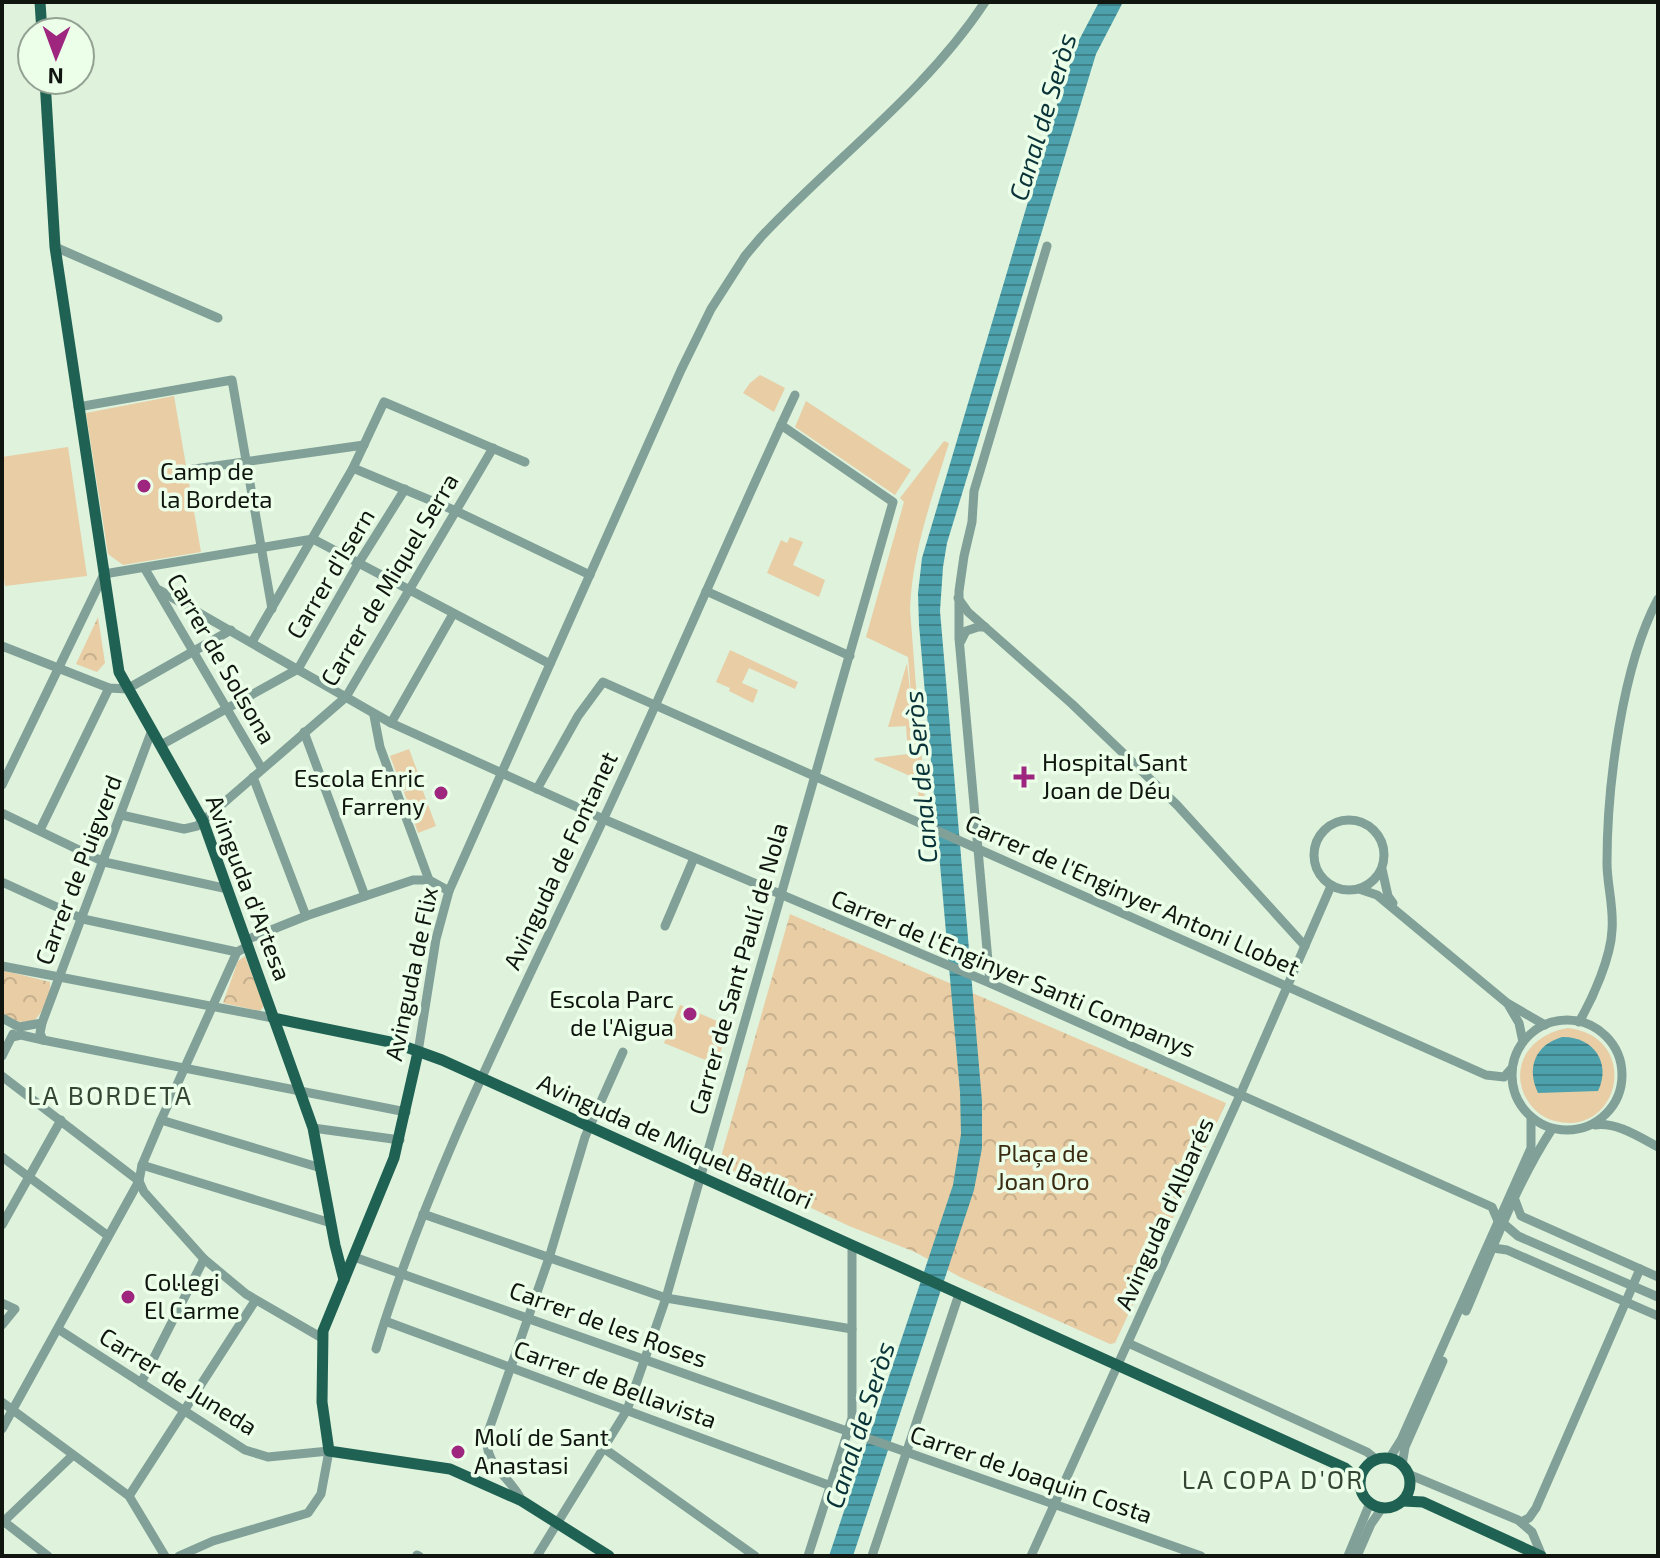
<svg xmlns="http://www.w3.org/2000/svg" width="1660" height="1558" viewBox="0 0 1660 1558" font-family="'Exo 2',sans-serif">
<defs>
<pattern id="forest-crowns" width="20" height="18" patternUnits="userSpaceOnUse" patternTransform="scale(2)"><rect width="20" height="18" fill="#e8cda5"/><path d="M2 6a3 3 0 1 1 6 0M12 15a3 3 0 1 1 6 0" fill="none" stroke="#c6af8d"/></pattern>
<pattern id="water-rules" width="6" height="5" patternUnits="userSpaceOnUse" patternTransform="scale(2)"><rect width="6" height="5" fill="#4da1ac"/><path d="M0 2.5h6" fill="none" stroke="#3f828a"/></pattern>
</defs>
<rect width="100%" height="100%" fill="#def2dc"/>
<!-- green -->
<g fill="#e8cda5">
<path d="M760,375L785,388L774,412L743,393L750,383Z"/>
<path d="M174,396L201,552L123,565L108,554L86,413Z"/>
<path d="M806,401L911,470L895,495L795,427Z"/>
<path d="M944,441L949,443C932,498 912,552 910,610L926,814L920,811L917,779L874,760L875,758L908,754L906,726L888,727L907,663L913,718L908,657L866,637L904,502L900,498Z"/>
<path d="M68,447L87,576L5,586L2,562V457Z"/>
<path d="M790,537L803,542L793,565L825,580L819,597L767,573L781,540L787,543Z"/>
<path d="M730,650L798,682L795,689L749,668L742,683L758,690L753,703L729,691L730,688L716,682Z"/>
<path d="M409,749L422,784L403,791L390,756Z"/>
<path d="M421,786L436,826L418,833L404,792Z"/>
<path d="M680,1005L731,1027L715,1064L664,1043Z"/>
<path d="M1568,1028C1642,1037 1620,1138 1555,1121C1541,1118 1530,1107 1524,1094C1510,1060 1536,1033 1568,1028Z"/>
</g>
<!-- forest -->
<g fill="url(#forest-crowns)">
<path d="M98,617L105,663L97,672L76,664Z"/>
<path d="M790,914L1226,1103L1115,1343L1110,1344L960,1277L915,1252L849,1226L719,1164Z"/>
<path d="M245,956L264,1006L260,1011L223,1003L238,961Z"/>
<path d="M2,970L50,982C51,995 44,1013 33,1021L18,1022L2,1014Z"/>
</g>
<!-- water -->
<g fill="url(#water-rules)">
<path d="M1099,2H1123L1096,54L947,543L943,567L940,611L982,1101V1148L974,1190L853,1556H829L953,1185L961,1134L960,1092L919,625L918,593L922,558L1063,84L1077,44Z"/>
<path d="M1562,1037C1592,1036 1612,1062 1598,1091L1538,1093C1526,1068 1535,1045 1562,1037Z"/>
</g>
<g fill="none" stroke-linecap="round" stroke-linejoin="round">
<!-- minor -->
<g stroke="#81a097" stroke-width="9">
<path d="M55,247L218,318"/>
<path d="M78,407L232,380L272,609"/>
<path d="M353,468L456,511L590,575"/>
<path d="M187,470L364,445"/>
<path d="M145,569L262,769"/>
<path d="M159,590L391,723L608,821L990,983L1492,1207L1498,1221"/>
<path d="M706,591L850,656"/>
<path d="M958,598L968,612L1072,704L1177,805L1305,946"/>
<path d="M961,641L966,631L978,627H985"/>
<path d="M252,642L353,468L384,402L525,462"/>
<path d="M2,646L109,688L127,689L231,630"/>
<path d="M374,716L380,747L429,880"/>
<path d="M391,723L453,614"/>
<path d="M304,732L365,896"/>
<path d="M161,745L298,669L358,564L405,489"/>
<path d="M253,777L306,916"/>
<path d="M2,785L104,574L313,539L550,664"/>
<path d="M537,789L578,716L603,682L1486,1075L1504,1077L1512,1068"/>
<path d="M2,813L104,862L228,889"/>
<path d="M121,815L184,829L197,826L346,697L493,448"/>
<circle cx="1349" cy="855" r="35"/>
<path d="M40,830L109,688"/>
<path d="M1382,869L1388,896L1393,903"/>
<path d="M2,882L83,919L237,952"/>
<path d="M1359,889L1377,895L1507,1003L1545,1025"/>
<path d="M665,926L694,858"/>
<path d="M246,940L306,916L413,880H429L449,891"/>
<path d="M2,966L273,1018"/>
<path d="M990,983L959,638V591L964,556L972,522L974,491L1047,246"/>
<path d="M1509,1006L1519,1023L1523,1042"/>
<path d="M2,1018L19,1027L42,1023"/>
<circle cx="1567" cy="1075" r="55"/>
<path d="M1579,1022C1593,998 1611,957 1612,930C1614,907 1607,885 1607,863C1607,786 1622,666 1658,599"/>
<path d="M12,1037L21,1035L43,1040L406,1112"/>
<path d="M43,1040L40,1033L42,1023L152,730"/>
<path d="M418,1052L436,939L449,891L681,370L711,309L745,256L761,237C835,158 925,93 985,2"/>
<path d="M2,1056L13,1034"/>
<path d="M2,1076L139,1181L144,1192L204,1259L246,1294L322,1338"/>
<path d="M161,1120L321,1168"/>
<path d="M1595,1125C1617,1122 1639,1137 1658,1147"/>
<path d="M313,1128L400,1140"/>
<path d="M2,1157L107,1235"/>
<path d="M142,1165L331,1223"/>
<path d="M1515,1200L1521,1216L1658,1277"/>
<path d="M423,1214L666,1298L852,1329"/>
<path d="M1504,1224L1518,1236L1658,1297"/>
<path d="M2,1225L61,1120"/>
<path d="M1493,1248L1507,1250L1658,1316"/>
<path d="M354,1257L1201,1556"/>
<path d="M2,1303L15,1309L2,1325"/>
<path d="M1466,1311C1492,1250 1516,1184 1552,1129"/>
<path d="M385,1321L831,1486"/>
<path d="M58,1329L245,1450L268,1457L329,1451L321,1494L308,1513L213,1541L179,1556"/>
<path d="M1128,1343L1367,1452L1377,1460"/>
<path d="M376,1349C432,1165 522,994 603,820C669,679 729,536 795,395"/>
<path d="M141,1383L204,1259"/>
<path d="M2,1402L129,1496L165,1556"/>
<path d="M2,1429L139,1181L142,1165L161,1120L237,952L248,946"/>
<path d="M602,1447L755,1556"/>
<path d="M1389,1459L1401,1440L1531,1148V1117"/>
<path d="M1402,1465L1405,1447L1443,1361"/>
<path d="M1408,1474L1518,1520L1532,1532L1542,1556"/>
<path d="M129,1496L255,1301"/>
<path d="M522,1501C510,1475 484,1467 487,1435L549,1258L585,1137L623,1052"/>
<path d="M2,1520L48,1556"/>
<path d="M1521,1522L1529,1518L1536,1508L1640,1269"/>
<path d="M2,1523L73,1455"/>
<path d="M417,1555L419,1556"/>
<path d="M537,1556L627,1410L666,1298L893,502L781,425"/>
<path d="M808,1556L852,1418V1247"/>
<path d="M872,1556L959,1294"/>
<path d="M1031,1556L1240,1095L1331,886"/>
<path d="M1348,1556L1370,1503"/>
<path d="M1357,1556L1371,1524L1382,1508"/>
</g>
<!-- major -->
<g stroke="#1f6152" stroke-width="11">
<path d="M40,2L42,32"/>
<path d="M45,80L55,247L119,672L203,821L313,1128L335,1245L344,1280"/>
<path d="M273,1018L395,1043L442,1060L1345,1468L1360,1480"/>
<path d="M418,1052L394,1158L323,1331L322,1402L329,1451L450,1469L522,1501L609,1556"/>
<circle cx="1385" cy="1483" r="25"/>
<path d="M1403,1501L1423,1502L1541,1556"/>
</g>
</g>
<!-- markers -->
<g fill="#9e267f" stroke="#ebffe9" stroke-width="3">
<circle cx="144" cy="486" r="8"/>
<path d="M1020 765h8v8h8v8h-8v8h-8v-8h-8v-8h8z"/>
<circle cx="441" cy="793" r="8"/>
<circle cx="690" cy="1014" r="8"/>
<circle cx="128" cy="1297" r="8"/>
<circle cx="458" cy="1452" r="8"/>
</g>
<g text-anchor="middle" stroke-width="7" stroke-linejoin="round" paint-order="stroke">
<!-- poi labels -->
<g font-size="24" fill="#10160f" stroke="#ebffe9" text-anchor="start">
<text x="160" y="480">Camp de<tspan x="160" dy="28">la Bordeta</tspan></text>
<text x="1042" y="771">Hospital Sant<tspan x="1042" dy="28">Joan de Déu</tspan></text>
<text x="425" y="787" text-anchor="end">Escola Enric<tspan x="425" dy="28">Farreny</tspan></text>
<text x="674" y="1008" text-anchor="end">Escola Parc<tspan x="674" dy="28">de l'Aigua</tspan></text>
<text x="144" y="1291">Col·legi<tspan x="144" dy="28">El Carme</tspan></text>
<text x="474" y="1446">Molí de Sant<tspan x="474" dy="28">Anastasi</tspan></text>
</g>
<!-- street labels -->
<g font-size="24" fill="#10160f" stroke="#ebffe9">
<text transform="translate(331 574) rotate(-59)" y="8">Carrer d'Isern</text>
<text transform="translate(390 580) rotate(-59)" y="8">Carrer de Miquel Serra</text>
<text transform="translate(221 659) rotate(60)" y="8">Carrer de Solsona</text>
<text transform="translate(561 861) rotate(-65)" y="8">Avinguda de Fontanet</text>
<text transform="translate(79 870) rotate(-69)" y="8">Carrer de Puigverd</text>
<text transform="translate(248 888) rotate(69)" y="8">Avinguda d'Artesa</text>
<text transform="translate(1132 896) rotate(24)" y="8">Carrer de l'Enginyer Antoni Llobet</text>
<text transform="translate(739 969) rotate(-74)" y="8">Carrer de Sant Paulí de Nola</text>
<text transform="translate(412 974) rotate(-78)" y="8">Avinguda de Flix</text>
<text transform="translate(1013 974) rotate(23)" y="8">Carrer de l'Enginyer Santi Companys</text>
<text transform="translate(675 1142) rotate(24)" y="8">Avinguda de Miquel Batllori</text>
<text transform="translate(1165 1214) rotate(-66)" y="8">Avinguda d'Albarés</text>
<text transform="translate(608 1325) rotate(20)" y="8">Carrer de les Roses</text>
<text transform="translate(178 1382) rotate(32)" y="8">Carrer de Juneda</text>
<text transform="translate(615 1385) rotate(20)" y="8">Carrer de Bellavista</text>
<text transform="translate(1031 1475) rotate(19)" y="8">Carrer de Joaquin Costa</text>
</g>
<!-- park labels -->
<g font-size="24" fill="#3b2b12" stroke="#ebffe9">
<text x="1043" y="1162">Plaça de<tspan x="1043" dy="28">Joan Oro</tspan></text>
</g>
<!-- water labels -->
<g font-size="26" font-style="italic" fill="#0a3339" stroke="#ebffe9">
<text transform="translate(1043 117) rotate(-73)" y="9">Canal de Seròs</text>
<text transform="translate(921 777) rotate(-95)" y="9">Canal de Seròs</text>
<text transform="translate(860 1425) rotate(-72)" y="9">Canal de Seròs</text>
</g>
<!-- neighbourhood labels -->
<g font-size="26" letter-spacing="2" fill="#364635" stroke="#ebffe9">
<text x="110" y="1105">LA BORDETA</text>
<text x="1273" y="1489">LA COPA D'OR</text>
</g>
</g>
<!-- border -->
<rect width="1660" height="1558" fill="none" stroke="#10160f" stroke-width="8"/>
<!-- north arrow -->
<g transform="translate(56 56) rotate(181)"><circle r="38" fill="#ebffe9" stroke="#93a292" stroke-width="2"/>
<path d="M0-6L14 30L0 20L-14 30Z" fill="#9e267f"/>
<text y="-12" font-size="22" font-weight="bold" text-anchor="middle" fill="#10160f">N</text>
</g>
</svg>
